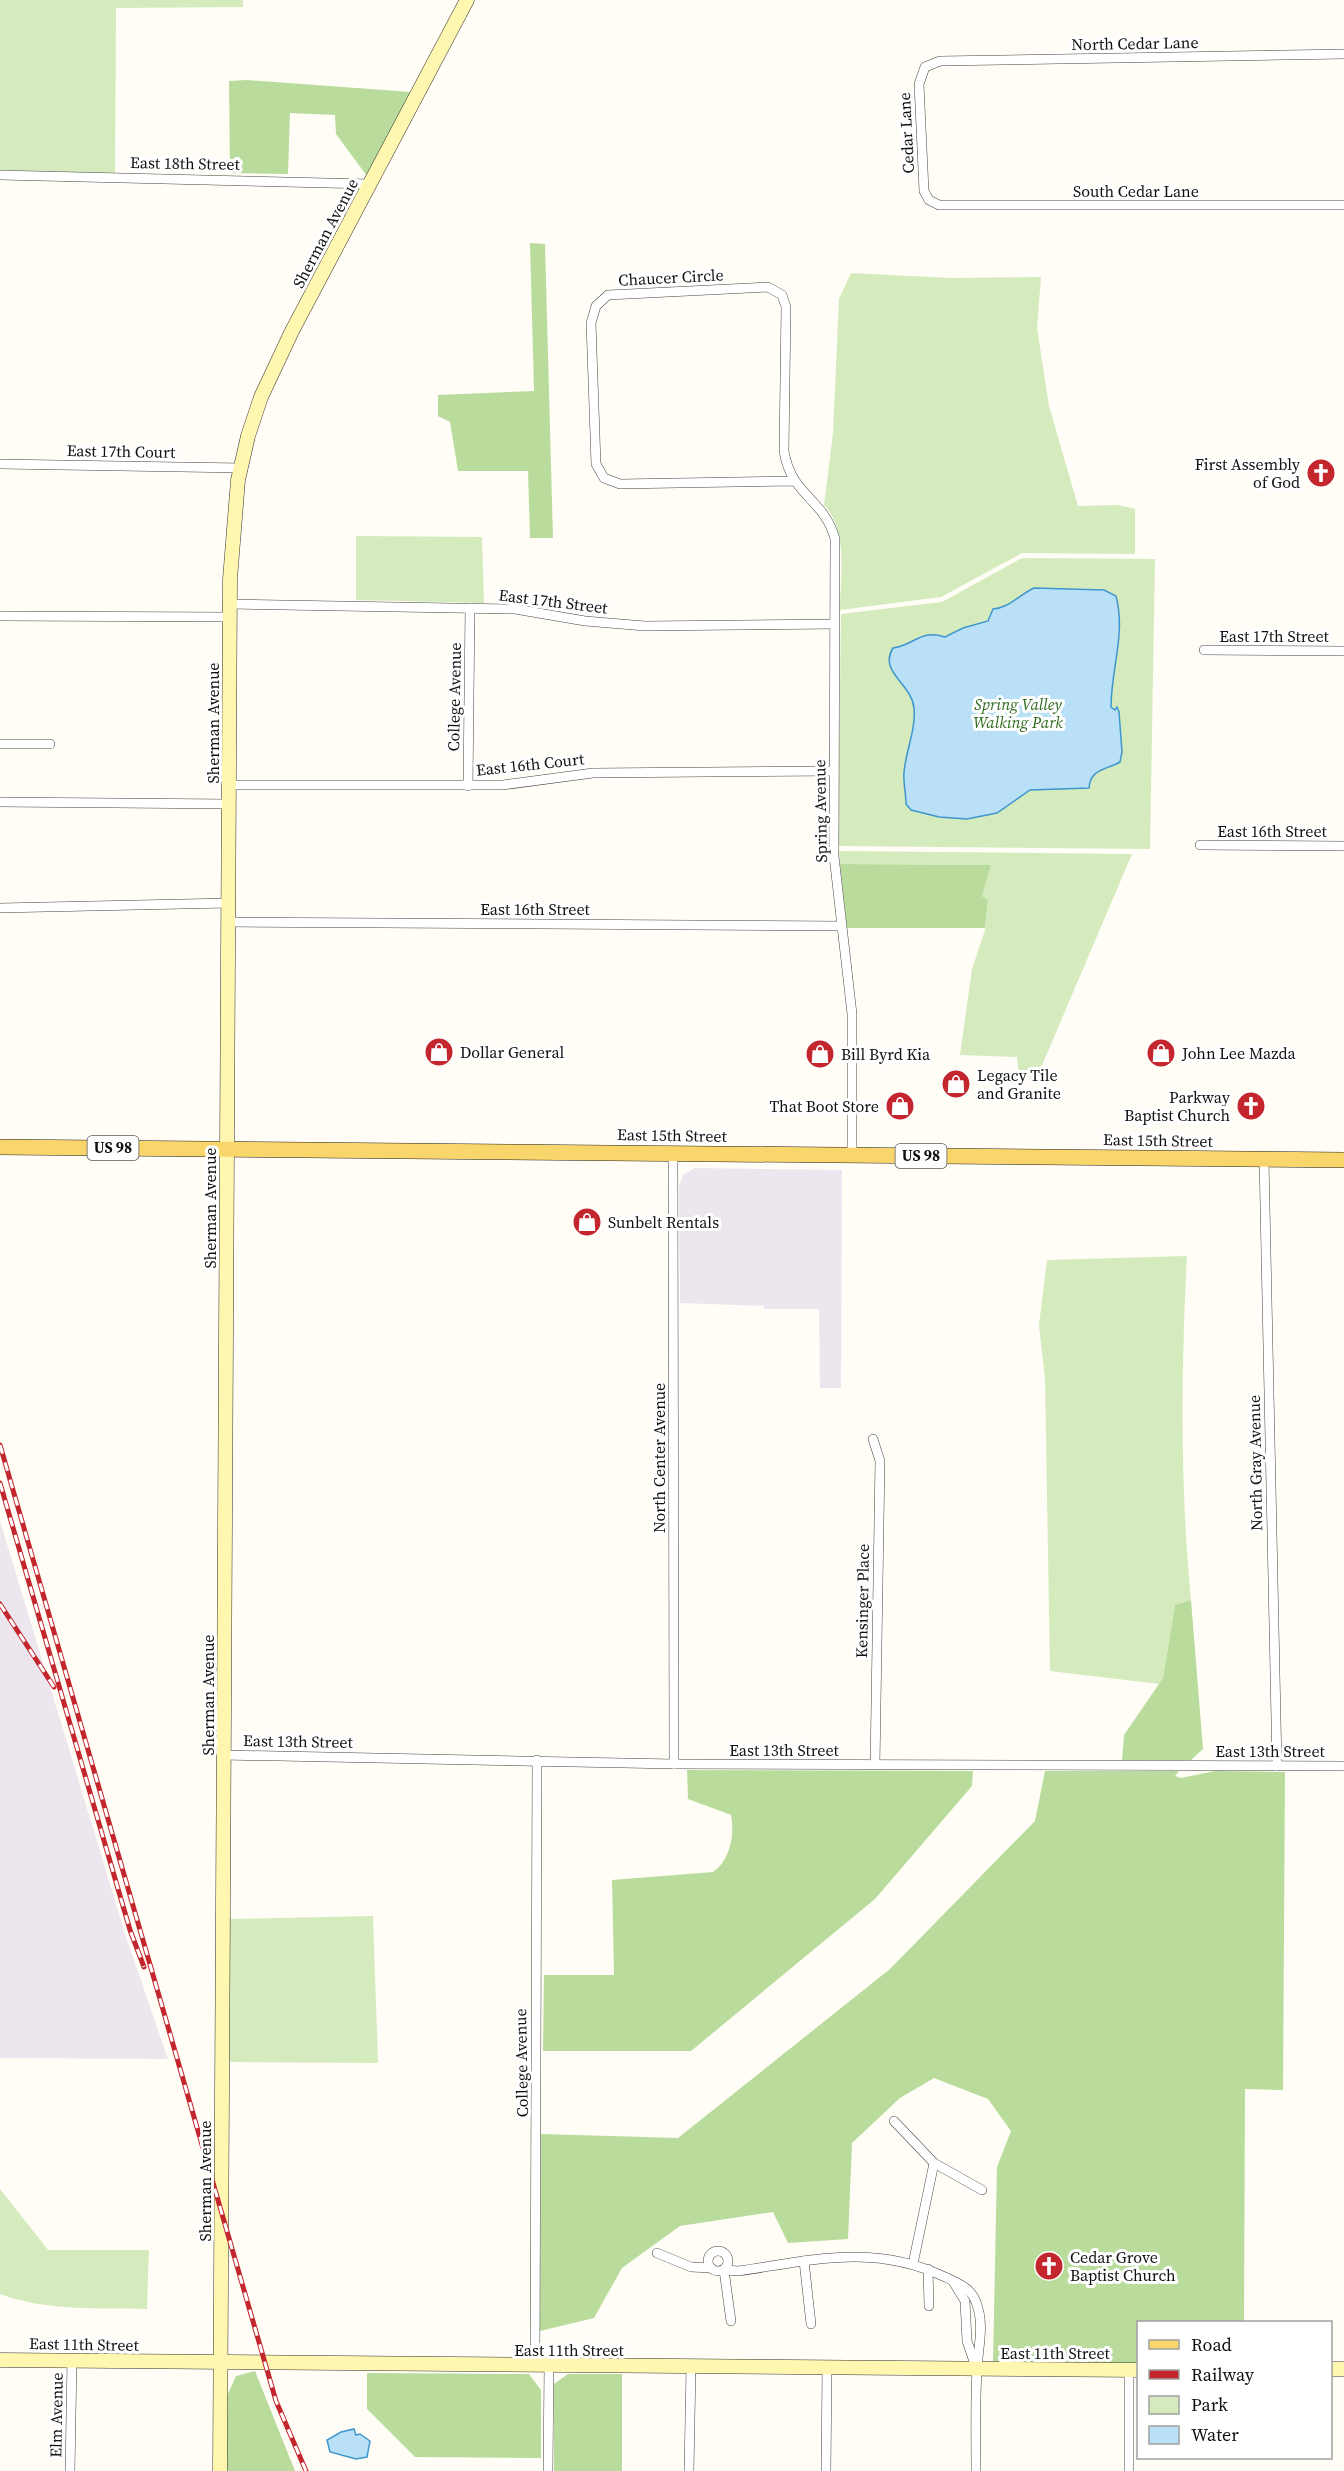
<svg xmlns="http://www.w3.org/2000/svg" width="1344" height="2471" viewBox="0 0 1344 2471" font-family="'Source Serif 4',serif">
<rect width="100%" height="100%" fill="#fffdf5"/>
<!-- industrial -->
<g fill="#eee6ef">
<path d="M695,1168L842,1170L841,1388H820L819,1309H764V1306L680,1303L679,1186L684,1174Z"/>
<path d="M0,1521L126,1937L168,2059L0,2058Z"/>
</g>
<!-- green -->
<g fill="#d5ebbd">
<path d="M0,0H243V7L116,8L115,173L0,170Z"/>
<path d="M851,273L951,278L1041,277L1037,328L1049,406L1078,506L1118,505L1135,509V554L1022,553L941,597L840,610C840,577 849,531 824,505L833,433L839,299Z"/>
<path d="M356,536L482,537L484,603L356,600Z"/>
<path d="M1022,558L1155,559L1150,849L838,846L841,614L942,602Z"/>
<path d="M839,851L1132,854L1037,1077L1019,1076L1017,1057L960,1055L972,969L985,930L988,900L982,896L991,865L840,864Z"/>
<path d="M1187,1256C1181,1370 1180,1486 1191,1600L1175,1605L1163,1678L1159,1684L1050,1671L1045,1379L1039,1325L1047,1260Z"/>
<path d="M373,1916L378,2063L230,2062L227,1919Z"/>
<path d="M0,2189L48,2250H149L147,2309C99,2308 45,2311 0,2294Z"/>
</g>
<!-- forest -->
<g fill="#b9dc9c">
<path d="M246,80L411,92L367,176L336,134L335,115L290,113L288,174L230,173L229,81Z"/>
<path d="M530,243L545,244L553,538H530L528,471H458L450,422L438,416V395L534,391Z"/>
<path d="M840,864L991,865L982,896L988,900L985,928H847Z"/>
<path d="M1191,1600L1203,1749L1191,1760H1122L1124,1735L1163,1678L1175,1605Z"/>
<path d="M687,1770L973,1771L972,1786L875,1899L691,2051H543L544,1975H614L612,1880L713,1872C730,1860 735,1835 731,1815L688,1799Z"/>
<path d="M1045,1771H1179L1175,1776L1181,1778L1215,1771L1285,1772L1283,2090L1245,2089L1244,2322H1138V2363L993,2362L997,2167L1011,2131L988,2099L934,2078L900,2098L852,2143L848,2239L788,2243L773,2212L680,2226L622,2268L594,2318L540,2331L541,2134L678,2138L890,1969L1035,1821Z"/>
<path d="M255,2371L295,2471H225L227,2396L236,2376Z"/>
<path d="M367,2373L529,2374L541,2390V2458L415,2457L367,2409Z"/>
<path d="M568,2374H622V2471H554V2384Z"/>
</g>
<!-- water -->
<g fill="#b9e0f7" stroke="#3f96cf" stroke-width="1.5">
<path d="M1034,588L1104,590L1116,596C1126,634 1111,669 1111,707L1115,710L1117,707L1119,712L1122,752L1120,762C1106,770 1090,769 1089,788L1030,790L997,813L967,819L939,817L911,810L906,804C906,793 903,782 904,772C906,750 916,730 914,708C912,684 878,672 893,648C915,645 920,629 945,637L963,628L988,621L993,609C1009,608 1019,595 1034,588Z"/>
<path d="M354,2429L356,2435L360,2434L370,2441L367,2457L356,2459L330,2452L327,2440L341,2432Z"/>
</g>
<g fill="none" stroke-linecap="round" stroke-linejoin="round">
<!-- street casing -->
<g stroke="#444" stroke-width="10">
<g id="street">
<path d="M1344,54L940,61L925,67L919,84L924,191L929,200L939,205H1344"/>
<path d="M0,175L369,184"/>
<path d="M0,464L241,468"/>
<path d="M793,481L620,484L604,478L596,464L591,323L596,306L608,295L768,287L782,295L786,307L784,451C791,496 824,498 835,539L834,856L852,1014V1155"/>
<path d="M231,604L515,609L585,621L645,626L835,624"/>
<path d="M0,616L230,617"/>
<path d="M1204,650L1344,651"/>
<path d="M0,744H50"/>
<path d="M229,785H503L593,773L834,771"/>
<path d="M468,786L470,608"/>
<path d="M0,802L229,804"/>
<path d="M1200,845L1344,846"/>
<path d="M0,908L228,903"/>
<path d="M228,922L841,926"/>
<path d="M673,1153L674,1764"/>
<path d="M1264,1159L1277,1766"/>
<path d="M873,1439L880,1461L875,1765"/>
<path d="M224,1755L674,1764L1344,1766"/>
<path d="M894,2121L934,2163"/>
<circle cx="718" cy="2261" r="10"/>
<path d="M657,2253L691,2267L711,2268"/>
<path d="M804,2261L811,2324"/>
<path d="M913,2264L934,2163L982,2190"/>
<path d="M928,2269L929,2306"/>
<path d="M954,2283L965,2301L967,2341L976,2367"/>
<path d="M731,2321L724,2270L739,2271C813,2260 874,2243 945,2277C958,2283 971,2288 976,2302C985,2325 978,2347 977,2370C975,2404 976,2437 976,2471"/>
<path d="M535,2366L537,1760"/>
<path d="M70,2471L72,2360"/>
<path d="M548,2471L549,2366"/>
<path d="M689,2471L691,2367"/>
<path d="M826,2471L827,2368"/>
<path d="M1129,2471V2370"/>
</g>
</g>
<!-- secondary casing -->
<g stroke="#333" stroke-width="15">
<g id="secondary">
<path d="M0,2360L1138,2370"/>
<path d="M1330,2369H1344"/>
<path d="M220,2471L230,579L238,480L248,436L261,397L292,331L467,0"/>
</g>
</g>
<!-- primary casing -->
<g stroke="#222" stroke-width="16">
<path id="primary" d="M0,1147L1344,1160"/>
</g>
<!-- street -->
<use href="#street" stroke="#fff" stroke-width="9"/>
<!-- secondary -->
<use href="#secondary" stroke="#fff6b0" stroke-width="14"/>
<!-- primary -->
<use href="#primary" stroke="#f9d66b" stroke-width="15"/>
<!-- rail casing -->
<g stroke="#c4262e" stroke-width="5">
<g id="rail">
<path d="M0,1445L276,2401L306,2471"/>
<path d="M0,1483L130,1930L144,1967"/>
<path d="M0,1604L54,1687"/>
</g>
</g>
<!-- rail -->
<use href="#rail" stroke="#fff" stroke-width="3" stroke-dasharray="9" stroke-linecap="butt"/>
</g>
<!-- icons -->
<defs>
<g id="church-disc" transform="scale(1.5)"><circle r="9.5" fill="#c4262e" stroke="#fff"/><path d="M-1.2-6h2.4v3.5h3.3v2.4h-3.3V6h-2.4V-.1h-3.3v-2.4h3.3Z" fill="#fff"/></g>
<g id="shop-disc" transform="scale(1.5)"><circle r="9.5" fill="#c4262e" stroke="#fff"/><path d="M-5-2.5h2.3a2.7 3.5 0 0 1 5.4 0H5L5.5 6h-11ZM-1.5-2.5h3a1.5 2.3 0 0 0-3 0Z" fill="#fff"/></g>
</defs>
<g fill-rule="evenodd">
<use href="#church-disc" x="1321" y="473"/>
<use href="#shop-disc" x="439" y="1052"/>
<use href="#shop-disc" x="1161" y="1053"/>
<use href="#shop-disc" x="820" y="1054"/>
<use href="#shop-disc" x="956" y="1084"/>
<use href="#shop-disc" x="900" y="1106"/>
<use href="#church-disc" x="1251" y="1106"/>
<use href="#shop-disc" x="587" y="1222"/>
<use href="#church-disc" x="1049" y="2266"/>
</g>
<g text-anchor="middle" stroke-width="6" stroke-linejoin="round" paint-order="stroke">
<!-- shield labels -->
<g fill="#fff" stroke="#585858" stroke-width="1.5">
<rect x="87.5" y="1136" width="51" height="24" rx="4.5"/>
<rect x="895.5" y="1144" width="51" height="24" rx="4.5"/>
</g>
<g font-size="15" font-weight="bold" fill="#111">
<text x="113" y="1153">US 98</text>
<text x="921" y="1161">US 98</text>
</g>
<!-- street labels -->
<g font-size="16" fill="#111" stroke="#fff">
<text transform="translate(1135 43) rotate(-1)" y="6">North Cedar Lane</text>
<text transform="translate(906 133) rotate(-93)" y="6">Cedar Lane</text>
<text transform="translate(185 163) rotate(1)" y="6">East 18th Street</text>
<text x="1136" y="197">South Cedar Lane</text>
<text transform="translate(325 233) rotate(-62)" y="6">Sherman Avenue</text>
<text transform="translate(671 277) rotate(-3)" y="6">Chaucer Circle</text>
<text transform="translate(121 451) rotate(1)" y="6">East 17th Court</text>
<text transform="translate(553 601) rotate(7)" y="6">East 17th Street</text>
<text x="1274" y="642">East 17th Street</text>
<text transform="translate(454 697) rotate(-89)" y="6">College Avenue</text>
<text transform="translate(213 723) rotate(-90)" y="6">Sherman Avenue</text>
<text transform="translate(530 764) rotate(-6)" y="6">East 16th Court</text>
<text transform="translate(820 811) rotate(-91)" y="6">Spring Avenue</text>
<text x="1272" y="837">East 16th Street</text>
<text x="535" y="915">East 16th Street</text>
<text transform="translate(672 1135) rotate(1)" y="6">East 15th Street</text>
<text transform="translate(1158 1140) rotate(1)" y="6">East 15th Street</text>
<text transform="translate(210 1208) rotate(-90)" y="6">Sherman Avenue</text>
<text transform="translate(659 1458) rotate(-90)" y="6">North Center Avenue</text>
<text transform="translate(1255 1463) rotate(-91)" y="6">North Gray Avenue</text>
<text transform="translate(862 1601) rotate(-89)" y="6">Kensinger Place</text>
<text transform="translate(208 1695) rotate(-90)" y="6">Sherman Avenue</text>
<text transform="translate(298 1741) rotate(1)" y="6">East 13th Street</text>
<text x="784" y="1756">East 13th Street</text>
<text x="1270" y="1757">East 13th Street</text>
<text transform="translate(521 2063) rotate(-91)" y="6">College Avenue</text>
<text transform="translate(205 2181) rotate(-90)" y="6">Sherman Avenue</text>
<text transform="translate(84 2344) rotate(1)" y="6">East 11th Street</text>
<text x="569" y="2356">East 11th Street</text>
<text x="1055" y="2359">East 11th Street</text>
<text transform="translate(56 2415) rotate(-89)" y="6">Elm Avenue</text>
</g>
<!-- poi labels -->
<g font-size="16" fill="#111" stroke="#fff" text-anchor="start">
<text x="1300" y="470" text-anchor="end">First Assembly<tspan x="1300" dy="18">of God</tspan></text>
<text x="460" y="1058">Dollar General</text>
<text x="1182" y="1059">John Lee Mazda</text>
<text x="841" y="1060">Bill Byrd Kia</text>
<text x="977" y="1081">Legacy Tile<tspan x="977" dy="18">and Granite</tspan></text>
<text x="1230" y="1103" text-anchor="end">Parkway<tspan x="1230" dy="18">Baptist Church</tspan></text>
<text x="879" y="1112" text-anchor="end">That Boot Store</text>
<text x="608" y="1228">Sunbelt Rentals</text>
<text x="1070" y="2263">Cedar Grove<tspan x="1070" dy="18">Baptist Church</tspan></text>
</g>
<!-- park labels -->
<g font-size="16" font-style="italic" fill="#2f6b1f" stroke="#fff">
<text x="1018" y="710">Spring Valley<tspan x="1018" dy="18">Walking Park</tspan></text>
</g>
</g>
<!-- legend -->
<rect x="1137" y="2321" width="195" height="138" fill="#ffffff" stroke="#a0a0a0" stroke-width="1.5"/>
<rect x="1149" y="2340" width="30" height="9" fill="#f9d66b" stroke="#a0a0a0" stroke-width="1.5"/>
<text x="1191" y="2351" font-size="18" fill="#111111">Road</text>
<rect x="1149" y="2370" width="30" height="9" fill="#c4262e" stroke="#a0a0a0" stroke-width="1.5"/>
<text x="1191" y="2381" font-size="18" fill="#111111">Railway</text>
<rect x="1149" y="2396" width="30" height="18" fill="#d5ebbd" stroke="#a0a0a0" stroke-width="1.5"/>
<text x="1191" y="2411" font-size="18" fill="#111111">Park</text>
<rect x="1149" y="2426" width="30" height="18" fill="#b9e0f7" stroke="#a0a0a0" stroke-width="1.5"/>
<text x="1191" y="2441" font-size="18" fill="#111111">Water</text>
</svg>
